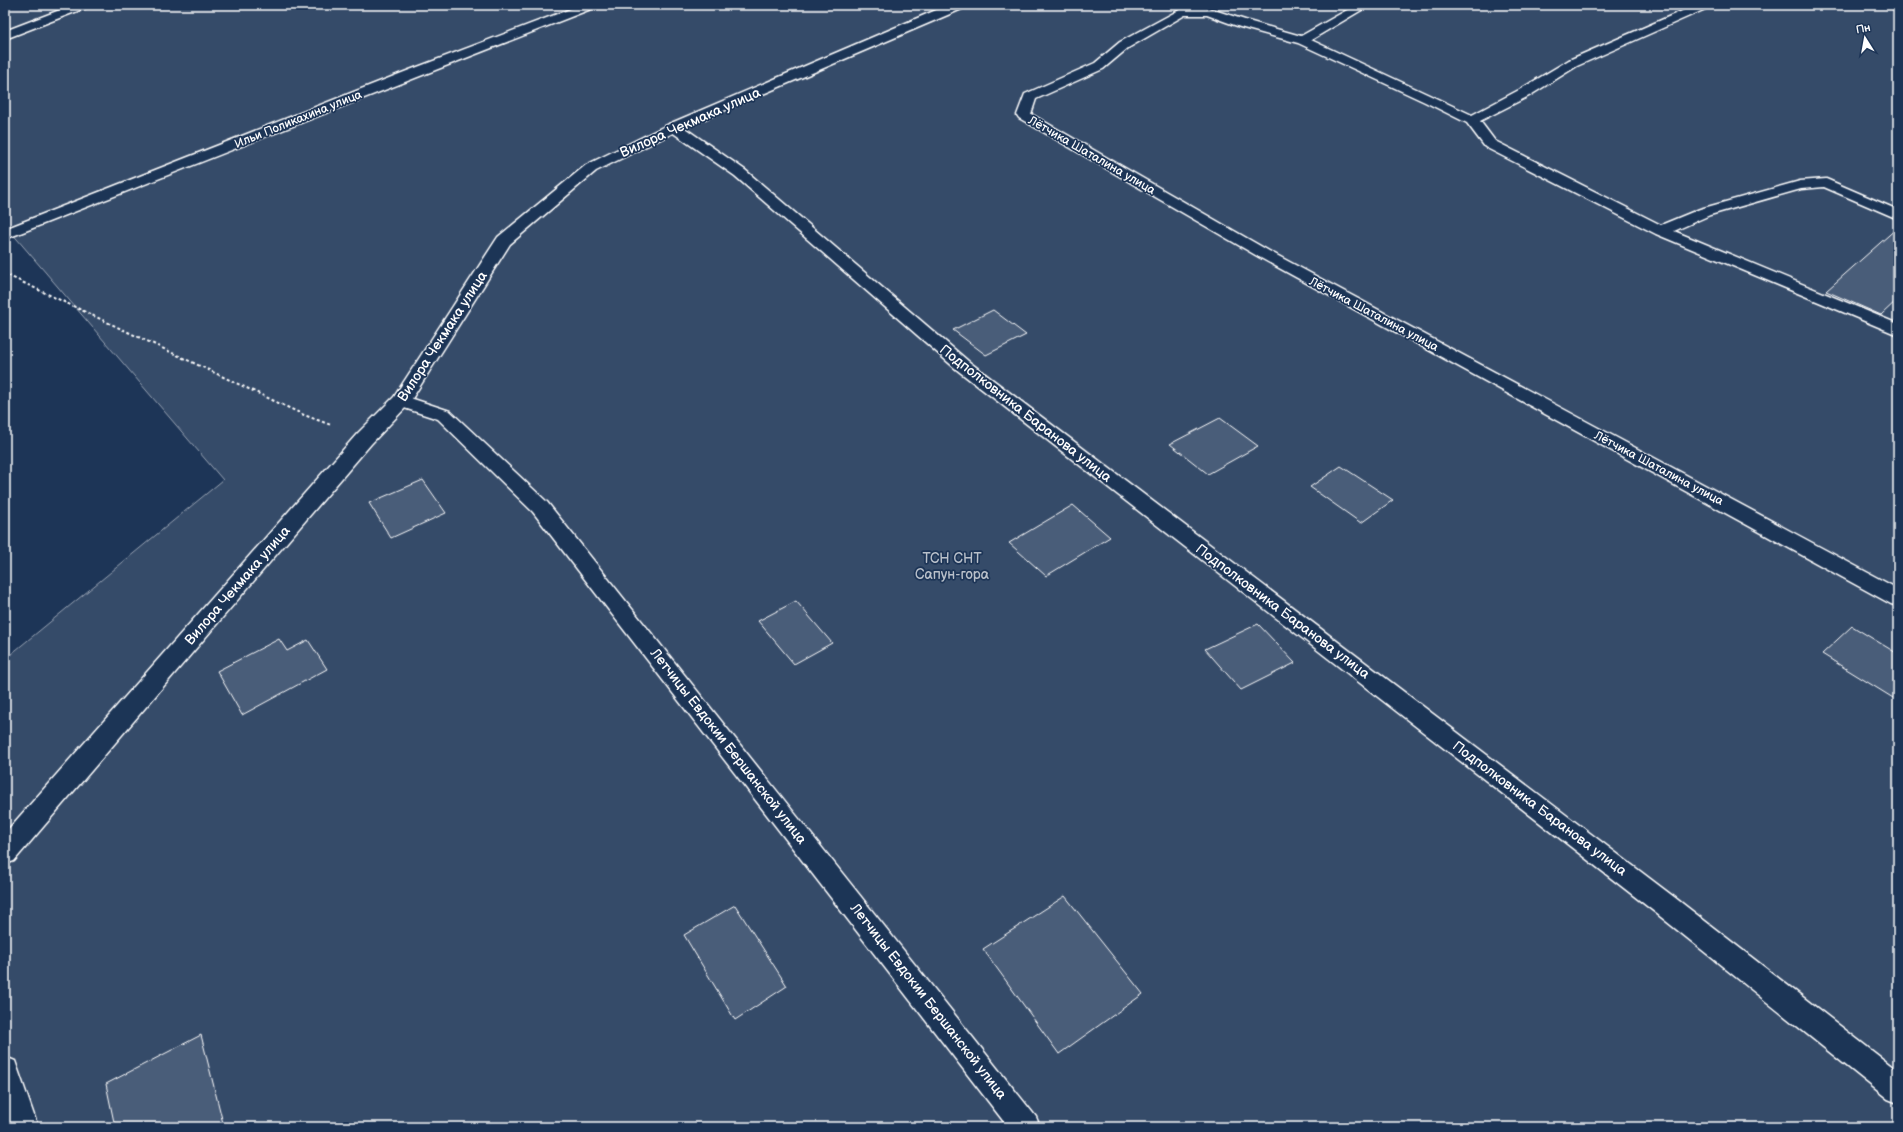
<svg xmlns="http://www.w3.org/2000/svg" width="1903" height="1132" viewBox="0 0 1903 1132" font-family="'Balsamiq Sans',sans-serif">
<rect width="100%" height="100%" fill="#1d3557"/>
<filter id="ink" filterUnits="userSpaceOnUse"><feTurbulence type="fractalNoise" baseFrequency=".025" numOctaves="2"/><feDisplacementMap in="SourceGraphic" scale="8" xChannelSelector="R" yChannelSelector="G"/><feConvolveMatrix kernelMatrix="1 2 1 2 8 2 1 2 1" color-interpolation-filters="sRGB"/></filter>
<g filter="url(#ink)">
<!-- green -->
<path fill="#364b69" stroke="#9aa5b4" d="M5,5H1898V1127H5V659L223,480L5,225Z"/>
<!-- building -->
<g fill="#4a5d79" stroke="#fff">
<path d="M1898,227V299L1881,315L1826,291Z"/>
<path d="M993,310L1026,335L986,355L953,330Z"/>
<path d="M1220,418L1258,446L1208,474L1170,444Z"/>
<path d="M1341,466L1393,500L1361,523L1310,487Z"/>
<path d="M423,480L446,513L391,538L369,503Z"/>
<path d="M1073,505L1110,537L1046,576L1009,543Z"/>
<path d="M796,601L832,643L794,664L758,621Z"/>
<path d="M1258,624L1295,663L1241,690L1205,649Z"/>
<path d="M1852,626L1898,654V701L1822,654Z"/>
<path d="M279,639L287,651L308,640L327,669L242,715L217,671Z"/>
<path d="M1065,896L1143,994L1059,1054L983,949Z"/>
<path d="M735,905L787,986L735,1020L684,935Z"/>
<path d="M201,1035L224,1127H115L106,1084Z"/>
</g>
<g fill="none" stroke-linecap="round" stroke-linejoin="round">
<!-- lane casing -->
<g stroke="#fff" stroke-width="3">
<g id="lane">
<path d="M73,5H90L88,7L5,39V31Z"/>
<path d="M581,5H598L596,7L5,239V229L407,71Z"/>
<path d="M1356,5H1370L1311,40L1472,115L1519,90L1569,60L1696,5H1712L1710,7L1577,66L1529,96L1480,121L1495,141L1661,225L1700,209L1800,181L1826,179L1898,210V219L1824,187L1801,189L1710,215L1674,231L1898,324V335L1656,234L1485,147L1467,123L1425,102L1298,43L1240,27L1207,15H1185L1128,48L1103,69L1036,99L1031,114L1269,251L1898,589V606L1891,604L1259,257L1019,118L1017,115L1025,94L1095,63L1120,42L1183,8H1208L1248,21L1301,36Z"/>
<path d="M674,123L679,124L745,170L968,361L1674,897L1898,1071V1103L1888,1099L1656,913L956,369L735,176L669,130L667,127L669,124Z"/>
<path d="M401,395L450,411L547,502L1036,1117L1040,1127H1008L533,512L438,419L395,405L392,401L395,397Z"/>
<path d="M5,1057L15,1061L38,1127H10L5,1113Z"/>
</g>
</g>
<!-- street casing -->
<g stroke="#fff" stroke-width="3">
<path id="street" d="M948,5H965L964,8L679,130L596,171L510,244L408,405L371,444L14,861L5,864V833L357,434L394,397L498,237L586,165L669,124Z"/>
</g>
<!-- path -->
<path stroke="#fff" stroke-width="2" stroke-dasharray="3 2.5" stroke-linecap="butt" d="M5,271L7,275L304,415L331,425"/>
<!-- lane -->
<use href="#lane" fill="#1d3557" fill-rule="evenodd"/>
<!-- street -->
<use href="#street" fill="#1d3557" fill-rule="evenodd"/>
</g>
</g>
<g text-anchor="middle" stroke-width="3.5" stroke-linejoin="round" paint-order="stroke">
<!-- far-street labels -->
<g font-size="12" fill="#fff" stroke="#1d3557">
<text transform="translate(298 119) rotate(-22)" y="4">Ильи Поликахина улица</text>
<text transform="translate(1092 155) rotate(30)" y="4">Лётчика Шаталина улица</text>
<text transform="translate(1374 314) rotate(28)" y="4">Лётчика Шаталина улица</text>
<text transform="translate(1659 468) rotate(28)" y="4">Лётчика Шаталина улица</text>
</g>
<!-- street labels -->
<g font-size="14" fill="#fff" stroke="#1d3557">
<text transform="translate(690 122) rotate(-24)" y="5">Вилора Чекмака улица</text>
<text transform="translate(442 336) rotate(-57)" y="5">Вилора Чекмака улица</text>
<text transform="translate(1026 413) rotate(38)" y="5">Подполковника Баранова улица</text>
<text transform="translate(237 585) rotate(-49)" y="5">Вилора Чекмака улица</text>
<text transform="translate(1283 611) rotate(37)" y="5">Подполковника Баранова улица</text>
<text transform="translate(729 746) rotate(52)" y="5">Летчицы Евдокии Бершанской улица</text>
<text transform="translate(1540 808) rotate(37)" y="5">Подполковника Баранова улица</text>
<text transform="translate(929 1001) rotate(52)" y="5">Летчицы Евдокии Бершанской улица</text>
</g>
<!-- park labels -->
<g font-size="14" fill="#b9c0ca" stroke="#1d3557">
<text x="952" y="563">ТСН СНТ<tspan x="952" dy="16">Сапун-гора</tspan></text>
</g>
</g>
<!-- margin -->
<rect width="1903" height="1132" fill="none" stroke="#1d3557" stroke-width="20"/>
<rect x="10" y="10" width="1883" height="1112" fill="none" stroke="#fff" stroke-width="1.5" filter="url(#ink)"/>
<!-- north arrow -->
<g transform="translate(1865 38) rotate(349)" stroke="#1d3557" stroke-width="3" paint-order="stroke">
<path d="M0-3L7 15L0 10L-7 15Z" fill="#ffffff"/>
<text y="-6" font-size="11" font-weight="bold" text-anchor="middle" fill="#ffffff">Пн</text>
</g>
</svg>
